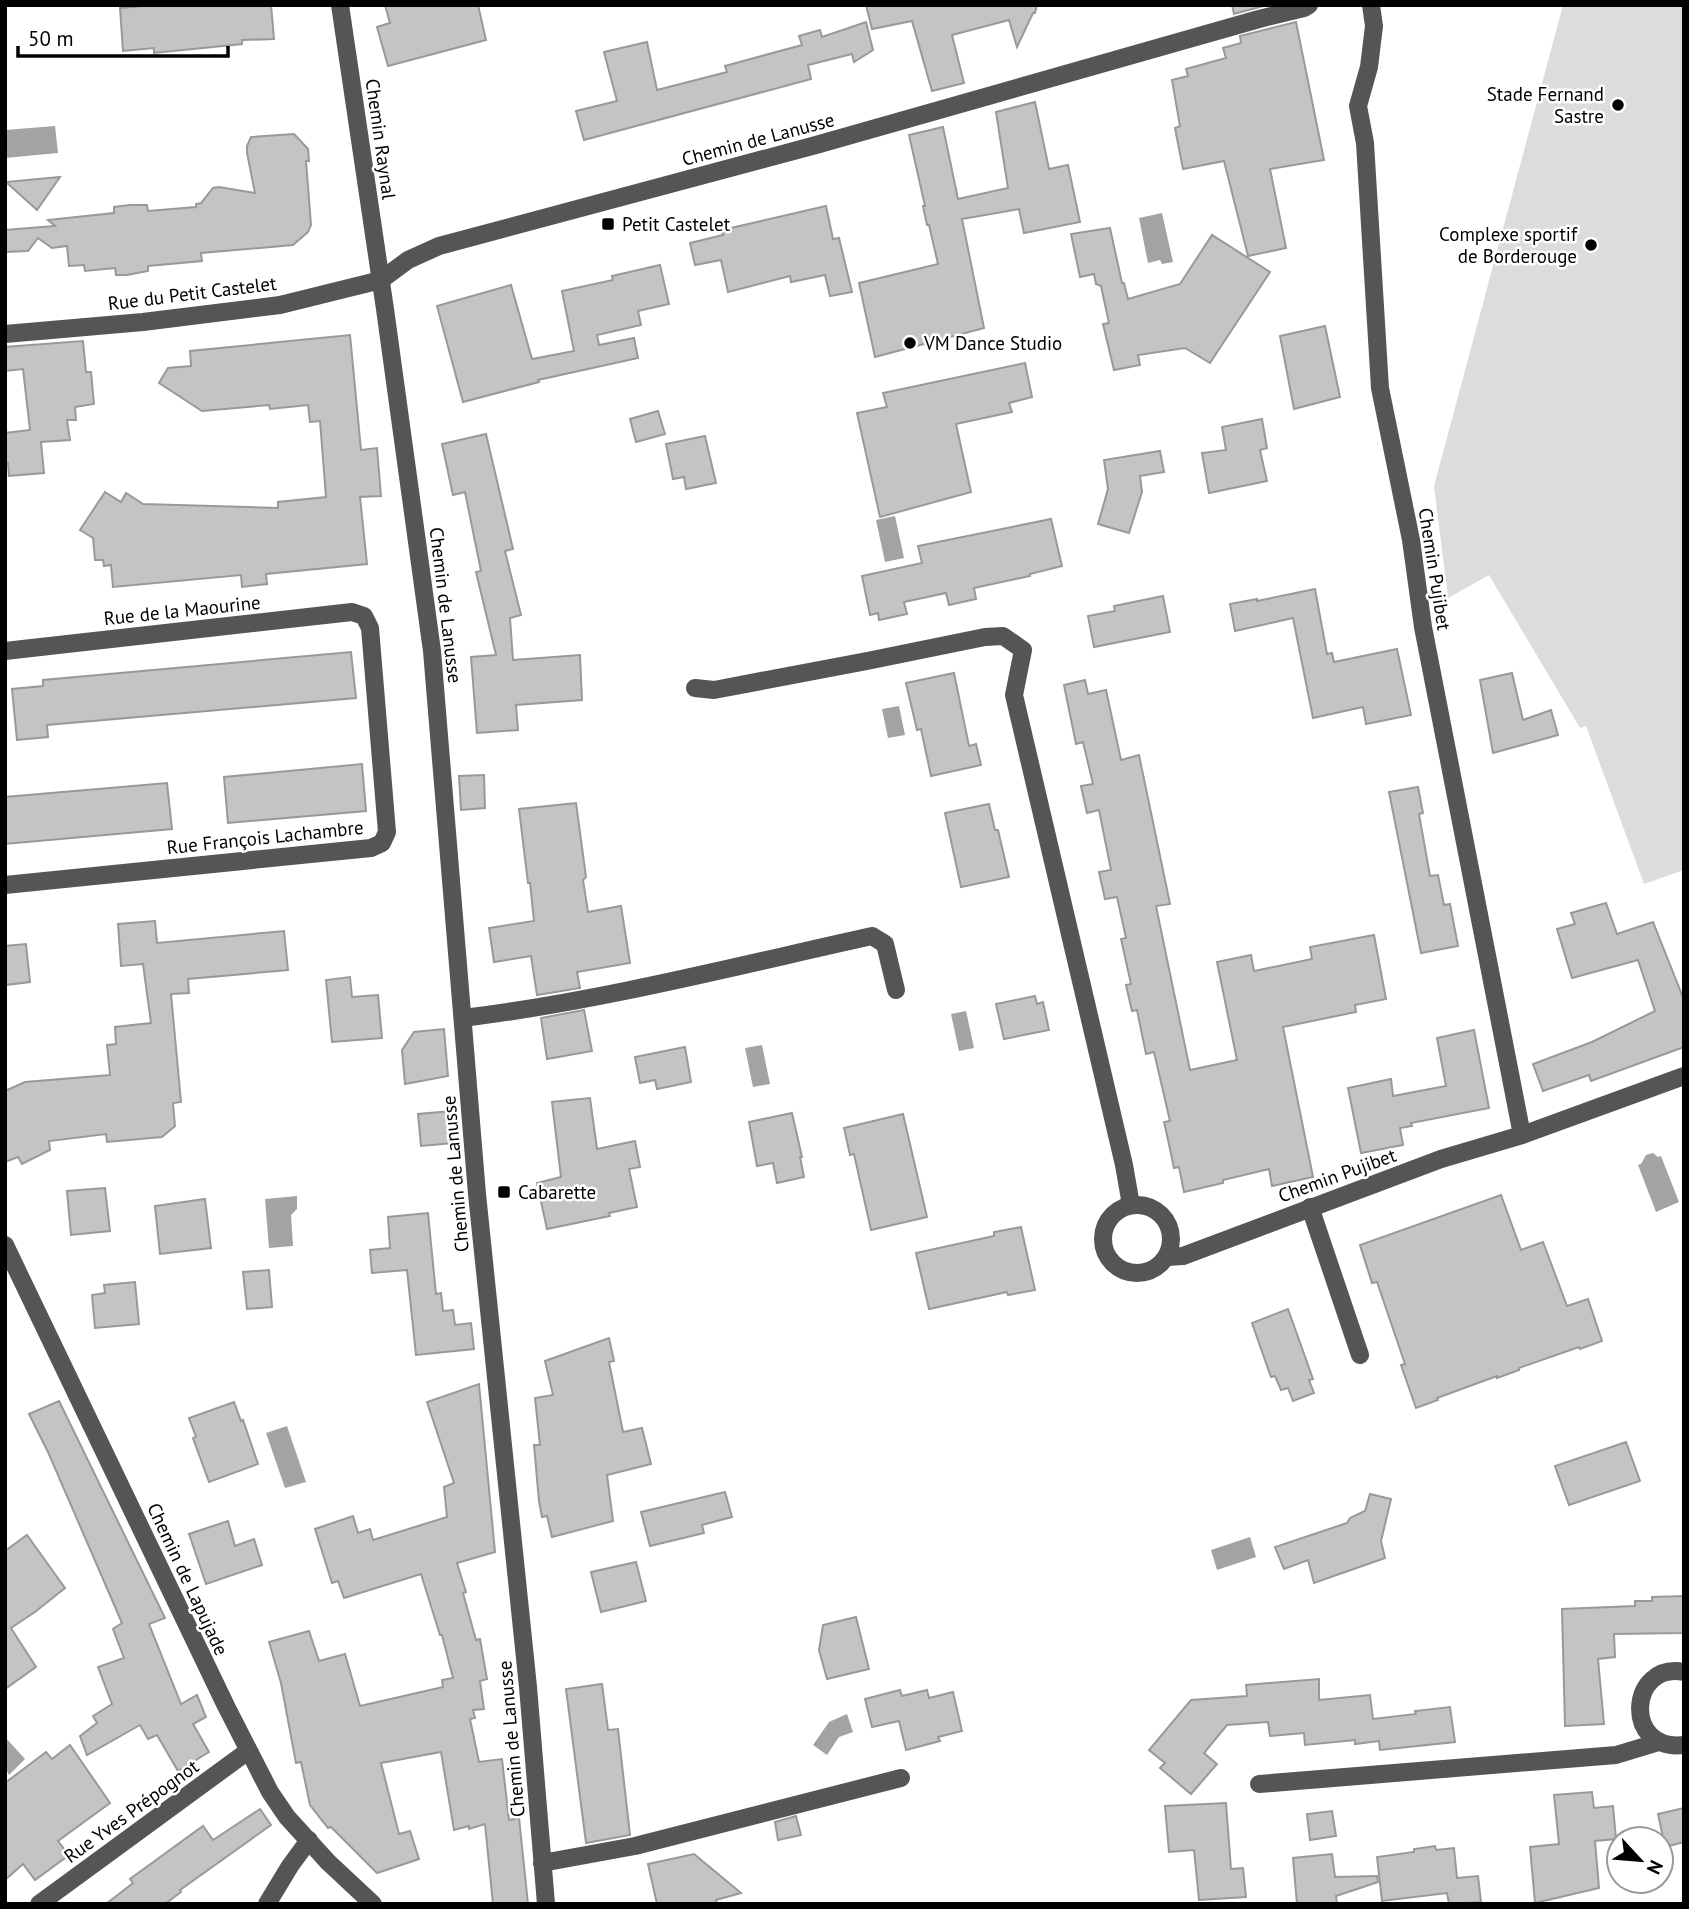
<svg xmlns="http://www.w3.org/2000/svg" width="1689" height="1909" viewBox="0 0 1689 1909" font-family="'PT Sans',sans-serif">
<rect width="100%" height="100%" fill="#fff"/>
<!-- green -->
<path fill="#dcdcdc" d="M1563,5H1684V870L1644,884L1586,726L1580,728L1489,575L1448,598L1434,486Z"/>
<!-- water -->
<g fill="#a3a3a3">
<path d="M55,126L58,153L5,158V130Z"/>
<path d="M1162,213L1173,262L1162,264L1160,260L1148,263L1139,218Z"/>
<path d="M895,516L904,558L885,562L876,520Z"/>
<path d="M899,706L905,735L888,738L882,709Z"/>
<path d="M966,1011L974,1048L959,1051L951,1014Z"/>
<path d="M762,1045L770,1084L753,1087L745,1048Z"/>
<path d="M1653,1153L1658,1157L1661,1156L1679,1202L1656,1212L1638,1165L1641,1164L1646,1155Z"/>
<path d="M297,1196V1209L291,1215L293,1246L269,1248L265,1199Z"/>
<path d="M287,1426L306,1482L285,1488L266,1433Z"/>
<path d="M1250,1537L1256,1557L1217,1570L1211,1550Z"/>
<path d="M847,1714L853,1732L839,1737L827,1755L813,1745L829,1722Z"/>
<path d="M5,1737L25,1759L9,1775L7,1771L5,1772Z"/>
</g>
<!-- building -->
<g fill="#c4c4c4" stroke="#999" stroke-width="2">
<path d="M157,5H271L274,39L242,40V44L154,53V48L123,51L120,8Z"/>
<path d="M385,5H478L486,40L388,66L377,27L390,23Z"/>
<path d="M866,5H1037L1035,13H1033L1017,47L1009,20L952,35L964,83L932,91L912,21L872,29Z"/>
<path d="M1232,5H1267L1234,14Z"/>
<path d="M866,22L873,50L854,62L852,54L808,65L811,79L584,140L576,111L617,101L604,52L647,42L657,90L727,72L725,66L802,45L799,36L820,30L822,37Z"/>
<path d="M1296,22L1324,160L1270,169L1286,248L1248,256L1224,161L1183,169L1175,128L1180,126L1172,80L1188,76L1186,69L1226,58L1223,48L1241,43L1240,36Z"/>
<path d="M1035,102L1049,169L1068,165L1080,222L1024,233L1019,209L962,219L984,328L875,357L859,283L938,264L929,225H927L923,206H925L909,135L943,127L958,199L1008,188L996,112Z"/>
<path d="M294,134L308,149L309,161H306L311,225L308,232L293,245L201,253L202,261L148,266V271L127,275H116L115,268L85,271L84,265L69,266L67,246L52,248L38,238L28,251L5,252V230L55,226L48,220L114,213V207L130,205H147L148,211L196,207V204L201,203L213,188L219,187L255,193L247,153V146L251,137Z"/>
<path d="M60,177L37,210L6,182Z"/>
<path d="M826,206L833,239L839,238L852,292L830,296L825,275L791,282L790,276L728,292L721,260L695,265L690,243L723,235L722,233L732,231L731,228Z"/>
<path d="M1110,228L1122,283H1124L1128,299L1180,284L1212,235L1270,272L1210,363L1185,348L1138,355L1140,365L1114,370L1103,324L1109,323L1101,286L1096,284L1094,274L1080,277L1071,234Z"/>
<path d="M660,265L669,304L638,311L641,325L597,335L599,345L634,338L638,358L538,380L539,382L463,402L437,306L511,285L532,359L574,351L562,291L613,280L612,276Z"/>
<path d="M1325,326L1340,397L1294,409L1280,336Z"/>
<path d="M350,335L361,450L377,448L381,496L360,497L367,564L266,574L267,584L242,587L241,575L113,587L111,565L104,566L103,560H95L93,538L80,530L105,492L121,502L126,493L143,504L278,508V502L326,497L320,421L310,422L308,405L270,409L269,405L202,411L159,383L168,368L191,366L190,351Z"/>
<path d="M83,341L86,372H91L94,404L75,407L76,420H67L70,440L41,442L44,473L9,476L8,463H5V433L30,430L23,369L5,371V347Z"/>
<path d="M1025,363L1032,397L1009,403L1012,412L956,424L971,492L880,517L857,413L887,407L883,393Z"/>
<path d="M658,411L665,434L636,442L630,419Z"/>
<path d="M1262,419L1267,448L1260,450L1267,481L1209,493L1202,453L1226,450L1222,427Z"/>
<path d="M486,434L513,549L505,551L521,615L510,618L513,660L580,655L582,700L516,705L518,730L477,733L471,657L496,655L476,572L481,571L465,492L453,495L442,444Z"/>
<path d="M705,436L716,483L686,489L684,477L673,479L666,444Z"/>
<path d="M1160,451L1164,472L1140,476L1142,492L1129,533L1098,524L1108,489L1104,460Z"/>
<path d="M1051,519L1062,566L1030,574V576L974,588L976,599L949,605L946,593L904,602L907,614L879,620L878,613L870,615L862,576L922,563L918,546Z"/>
<path d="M1315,589L1327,654L1332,653L1334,662L1397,649L1411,715L1366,724L1363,707L1313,718L1293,618L1235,631L1230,604L1257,599V601Z"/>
<path d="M1163,596L1170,632L1094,647L1088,616L1115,611L1114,606Z"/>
<path d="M351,652L356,698L47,725L48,737L17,740L12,689L43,686V680Z"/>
<path d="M954,673L969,746L976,744L981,765L931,776L921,729L917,730L906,683Z"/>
<path d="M1512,673L1523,720L1551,710L1558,735L1493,753L1480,680Z"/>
<path d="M1085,680L1088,694L1106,690L1121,760L1139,755L1170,904L1156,906L1190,1070L1237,1060L1217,962L1251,955L1254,971L1312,959L1310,947L1374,935L1386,999L1355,1005L1356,1012L1283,1027L1313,1177L1272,1186L1269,1169L1223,1180V1183L1184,1192L1179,1167L1174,1168L1167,1135L1164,1122L1170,1121L1154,1052L1146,1054L1137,1010L1132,1011L1126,985L1131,984L1121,939L1126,938L1117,897L1105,899L1099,872L1111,870L1099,810L1087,813L1081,786L1093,784L1083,742L1076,744L1064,685Z"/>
<path d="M362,764L366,811L228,823L224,777Z"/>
<path d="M484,775L485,808L461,810L459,776Z"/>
<path d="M167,783L172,829L5,844V797Z"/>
<path d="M1418,787L1423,813L1419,814L1430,876L1438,875L1444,905L1450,904L1458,946L1421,953L1389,792Z"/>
<path d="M576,803L586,877L583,880L588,912L621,906L630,963L577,972L580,988L537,995L531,956L494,962L489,928L534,921L530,883H528L519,809Z"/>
<path d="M989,804L995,830H998L1009,877L961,887L945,813Z"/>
<path d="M1606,903L1617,934L1653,922L1684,1000V1047L1591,1081L1589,1075L1543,1091L1533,1064L1592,1042L1655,1011L1638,960L1572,978L1557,929L1575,924L1571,913Z"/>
<path d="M155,921L157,943L284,931L288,970L188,979L189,993L171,994L181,1102L173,1103L175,1126L162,1137L107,1142L106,1134L49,1141L50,1150L22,1164L18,1157L5,1162V1091L25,1082L110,1075L107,1045L116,1044L115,1027L151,1023L143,964L121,966L118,924Z"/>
<path d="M26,944L30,982L5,985V946Z"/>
<path d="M350,977L352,997L378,995L382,1038L332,1042L326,980Z"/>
<path d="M1035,996L1037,1004L1043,1002L1049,1030L1004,1039L996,1004Z"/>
<path d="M584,1010L592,1051L547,1059L541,1018Z"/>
<path d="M444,1029L448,1076L405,1084L402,1050L414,1032Z"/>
<path d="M1474,1030L1489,1108L1411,1123L1412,1126L1400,1128L1403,1145L1361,1153L1348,1088L1391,1079L1393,1096L1446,1086L1437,1038Z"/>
<path d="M685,1047L691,1082L657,1089L655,1080L640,1083L635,1057Z"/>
<path d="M590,1098L597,1149L635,1141L640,1167L629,1169L637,1207L609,1213L610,1216L547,1229L537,1183L561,1177L552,1102Z"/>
<path d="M451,1111L454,1143L421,1146L418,1114Z"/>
<path d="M792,1113L802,1157H800L804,1177L777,1183L773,1163L757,1166L749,1122Z"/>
<path d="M903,1114L927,1217L871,1230L854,1154L850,1155L844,1128Z"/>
<path d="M105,1188L110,1231L71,1235L67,1191Z"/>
<path d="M1501,1195L1521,1250L1543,1242L1567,1306L1588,1299L1602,1341L1580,1349L1579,1347L1519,1368V1370L1497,1378V1376L1437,1398L1438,1400L1416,1408L1401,1365L1405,1364L1377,1282L1372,1283L1360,1245Z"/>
<path d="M205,1199L211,1248L160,1254L155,1206Z"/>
<path d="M428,1213L436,1294L441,1293L443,1311L453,1310L455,1325L471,1323L474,1349L416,1355L407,1270L372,1273L370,1250L390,1248L388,1217Z"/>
<path d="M1021,1227L1035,1290L1008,1295L1007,1292L929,1309L916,1253L994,1236V1232Z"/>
<path d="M269,1270L272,1307L247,1309L243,1272Z"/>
<path d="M135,1282L139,1324L95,1328L92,1295L105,1293L104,1285Z"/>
<path d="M1288,1309L1313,1379L1309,1380L1314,1393L1293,1401L1288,1388L1281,1390L1275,1376L1271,1377L1252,1323Z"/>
<path d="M609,1338L614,1361L609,1362L623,1432L642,1428L651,1464L607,1475L613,1521L552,1537L547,1516L542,1517L539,1501L534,1445H540L535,1398L553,1395L545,1361Z"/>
<path d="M479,1384L495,1552L457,1563L466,1592L463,1593L476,1640L480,1639L487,1679L480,1681L484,1709L473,1710L475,1718L470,1719L479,1762L502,1759L509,1820L519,1818L528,1904H493L485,1824L469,1829V1826L454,1830L441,1752L381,1763L399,1834L410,1831L419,1859L377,1873L331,1827L328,1828L310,1805L301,1762L296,1763L281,1683L269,1642L309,1631L319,1661L345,1654L360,1706L443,1687L442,1680L453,1678L442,1635H440L421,1574L344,1598L338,1581L332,1583L315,1529L353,1516L358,1533L370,1529L373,1540L447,1517L444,1487L454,1483L427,1402Z"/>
<path d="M59,1401L165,1618L149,1624L181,1704L197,1695L206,1717L193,1724L209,1752L178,1771L157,1735L148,1739L140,1725L87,1755L80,1736L97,1723L93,1716L112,1704L98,1667L124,1658L113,1629L122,1623L48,1452L29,1414Z"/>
<path d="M234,1402L241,1421L243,1420L258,1464L209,1482L193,1438L196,1437L189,1418Z"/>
<path d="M1626,1442L1640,1481L1569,1505L1555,1466Z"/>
<path d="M725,1492L732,1517L702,1525L704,1533L650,1546L641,1512Z"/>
<path d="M1370,1494L1391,1499L1381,1541L1385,1558L1314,1583L1308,1560L1284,1569L1275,1547L1347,1523L1350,1518L1365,1511Z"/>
<path d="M228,1521L235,1546L254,1539L262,1565L206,1584L189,1534Z"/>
<path d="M27,1535L65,1588L35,1612L11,1628L36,1667L5,1689V1551Z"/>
<path d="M636,1562L646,1601L601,1612L591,1572Z"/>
<path d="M1684,1596V1633L1614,1634L1615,1657L1598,1659L1604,1724L1565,1726L1562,1609L1635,1606V1601H1652V1597Z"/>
<path d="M856,1617L869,1669L827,1679L819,1650L823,1625Z"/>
<path d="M1319,1679V1700L1370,1695L1373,1719L1416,1714L1415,1711L1450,1707L1455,1742L1380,1750L1379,1741L1355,1744V1740L1305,1745L1304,1733L1270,1736L1268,1722L1227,1725L1204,1753L1217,1764L1191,1794L1160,1768L1165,1763L1149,1750L1191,1700L1247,1696L1246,1685Z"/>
<path d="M602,1684L608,1730L618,1729L630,1835L586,1843L566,1689Z"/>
<path d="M900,1690L902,1696L927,1690L929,1698L953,1692L962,1731L938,1737L940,1741L906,1750L899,1721L872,1727L865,1699Z"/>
<path d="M70,1745L110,1803L58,1841L69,1855L35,1880L23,1864L5,1880V1783L46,1752L52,1759Z"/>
<path d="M1592,1792L1594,1808L1613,1806L1616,1839L1595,1841L1599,1888L1535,1903L1530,1847L1559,1844L1554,1795Z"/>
<path d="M1226,1803L1231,1869L1243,1868L1246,1897L1199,1900L1194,1850L1169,1852L1165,1806Z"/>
<path d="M1684,1808V1842L1665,1847L1658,1814Z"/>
<path d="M260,1809L271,1825L180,1890L181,1892L165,1904H106L133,1883L130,1879L203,1826L213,1840Z"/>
<path d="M1332,1811L1336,1836L1310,1840L1307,1814Z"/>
<path d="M796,1816L801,1835L778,1840L775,1822Z"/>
<path d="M1435,1846L1436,1850L1454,1848L1457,1878L1478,1876L1481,1902L1449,1904L1447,1893L1382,1901L1377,1857L1414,1852V1849Z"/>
<path d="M694,1854L741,1893L716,1900L717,1904H657L648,1864Z"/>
<path d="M1332,1854L1335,1877L1377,1876L1378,1882L1336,1896L1337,1904H1297L1293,1858Z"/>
</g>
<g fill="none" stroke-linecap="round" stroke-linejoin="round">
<!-- minor -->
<g stroke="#555" stroke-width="18">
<path d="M340,5L385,309L432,651L477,1194L528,1687L546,1904"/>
<path d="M1371,5L1374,26L1369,67L1358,106L1365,143L1380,388L1411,540L1423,627L1522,1135"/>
<path d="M5,334L143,322L280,305L381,280L408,260L439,246L816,145L1259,19L1304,8L1309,5"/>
<path d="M5,651L352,612L364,616L370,628L387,832L382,843L371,848L5,885"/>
<path d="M695,688L714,690L867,661L985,637L1003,636L1023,650L1014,695L1124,1165L1131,1205"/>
<path d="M463,1018C601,1001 736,966 872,936L885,944L896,990"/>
<circle cx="1137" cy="1239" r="34"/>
<path d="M1310,1207L1360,1355"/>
<path d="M5,1245L226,1706L270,1792L287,1817L328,1862L373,1904"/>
<path d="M1167,1257L1183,1256L1441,1159L1522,1135L1684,1076"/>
<path d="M1684,1672C1629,1661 1622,1752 1684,1745"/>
<path d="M1259,1784L1616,1755L1659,1742"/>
<path d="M542,1863L635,1846L901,1778"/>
<path d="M39,1904L248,1751"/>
<path d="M267,1904L290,1866L309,1840"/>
</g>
</g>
<!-- markers -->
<g fill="#000" stroke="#fff" stroke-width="2.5">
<circle cx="1618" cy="105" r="7"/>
<rect x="601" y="217" width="14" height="14" rx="3.5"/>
<circle cx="1591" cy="245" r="7"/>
<circle cx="910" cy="343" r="7"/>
<rect x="497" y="1185" width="14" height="14" rx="3.5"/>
</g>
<g text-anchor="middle" stroke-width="5" stroke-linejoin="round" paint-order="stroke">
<!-- poi labels -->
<g font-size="19" fill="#000" stroke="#fff" text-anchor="start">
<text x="1604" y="101" text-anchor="end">Stade Fernand<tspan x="1604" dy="22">Sastre</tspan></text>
<text x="622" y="231">Petit Castelet</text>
<text x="1577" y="241" text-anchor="end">Complexe sportif<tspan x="1577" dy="22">de Borderouge</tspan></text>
<text x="924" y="350">VM Dance Studio</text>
<text x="518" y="1199">Cabarette</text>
</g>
<!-- street labels -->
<g font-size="19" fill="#000" stroke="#fff">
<text transform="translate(381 139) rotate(82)" y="7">Chemin Raynal</text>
<text transform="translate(758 139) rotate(-15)" y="7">Chemin de Lanusse</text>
<text transform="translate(192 293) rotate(-7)" y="7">Rue du Petit Castelet</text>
<text transform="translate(1435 569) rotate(81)" y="7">Chemin Pujibet</text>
<text transform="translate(446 605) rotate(83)" y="7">Chemin de Lanusse</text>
<text transform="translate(182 610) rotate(-6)" y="7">Rue de la Maourine</text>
<text transform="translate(265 837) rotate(-6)" y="7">Rue François Lachambre</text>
<text transform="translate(455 1174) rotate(-95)" y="7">Chemin de Lanusse</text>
<text transform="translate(1337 1175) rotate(-20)" y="7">Chemin Pujibet</text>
<text transform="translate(188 1579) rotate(65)" y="7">Chemin de Lapujade</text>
<text transform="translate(511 1739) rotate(-95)" y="7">Chemin de Lanusse</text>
<text transform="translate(131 1811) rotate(-36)" y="7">Rue Yves Prépognot</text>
</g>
</g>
<!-- border -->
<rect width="1689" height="1909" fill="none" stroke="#000000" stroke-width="14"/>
<!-- north arrow -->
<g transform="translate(1640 1860) rotate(116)"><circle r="33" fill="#ffffff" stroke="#999999" stroke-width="2"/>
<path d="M0-5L12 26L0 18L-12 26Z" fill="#000000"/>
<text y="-10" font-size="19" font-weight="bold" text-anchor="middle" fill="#000000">N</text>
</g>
<!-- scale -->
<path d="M18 46v10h210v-10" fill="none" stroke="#000000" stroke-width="3.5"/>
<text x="28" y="46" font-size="21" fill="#000000" stroke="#ffffff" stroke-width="5" paint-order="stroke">50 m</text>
</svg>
